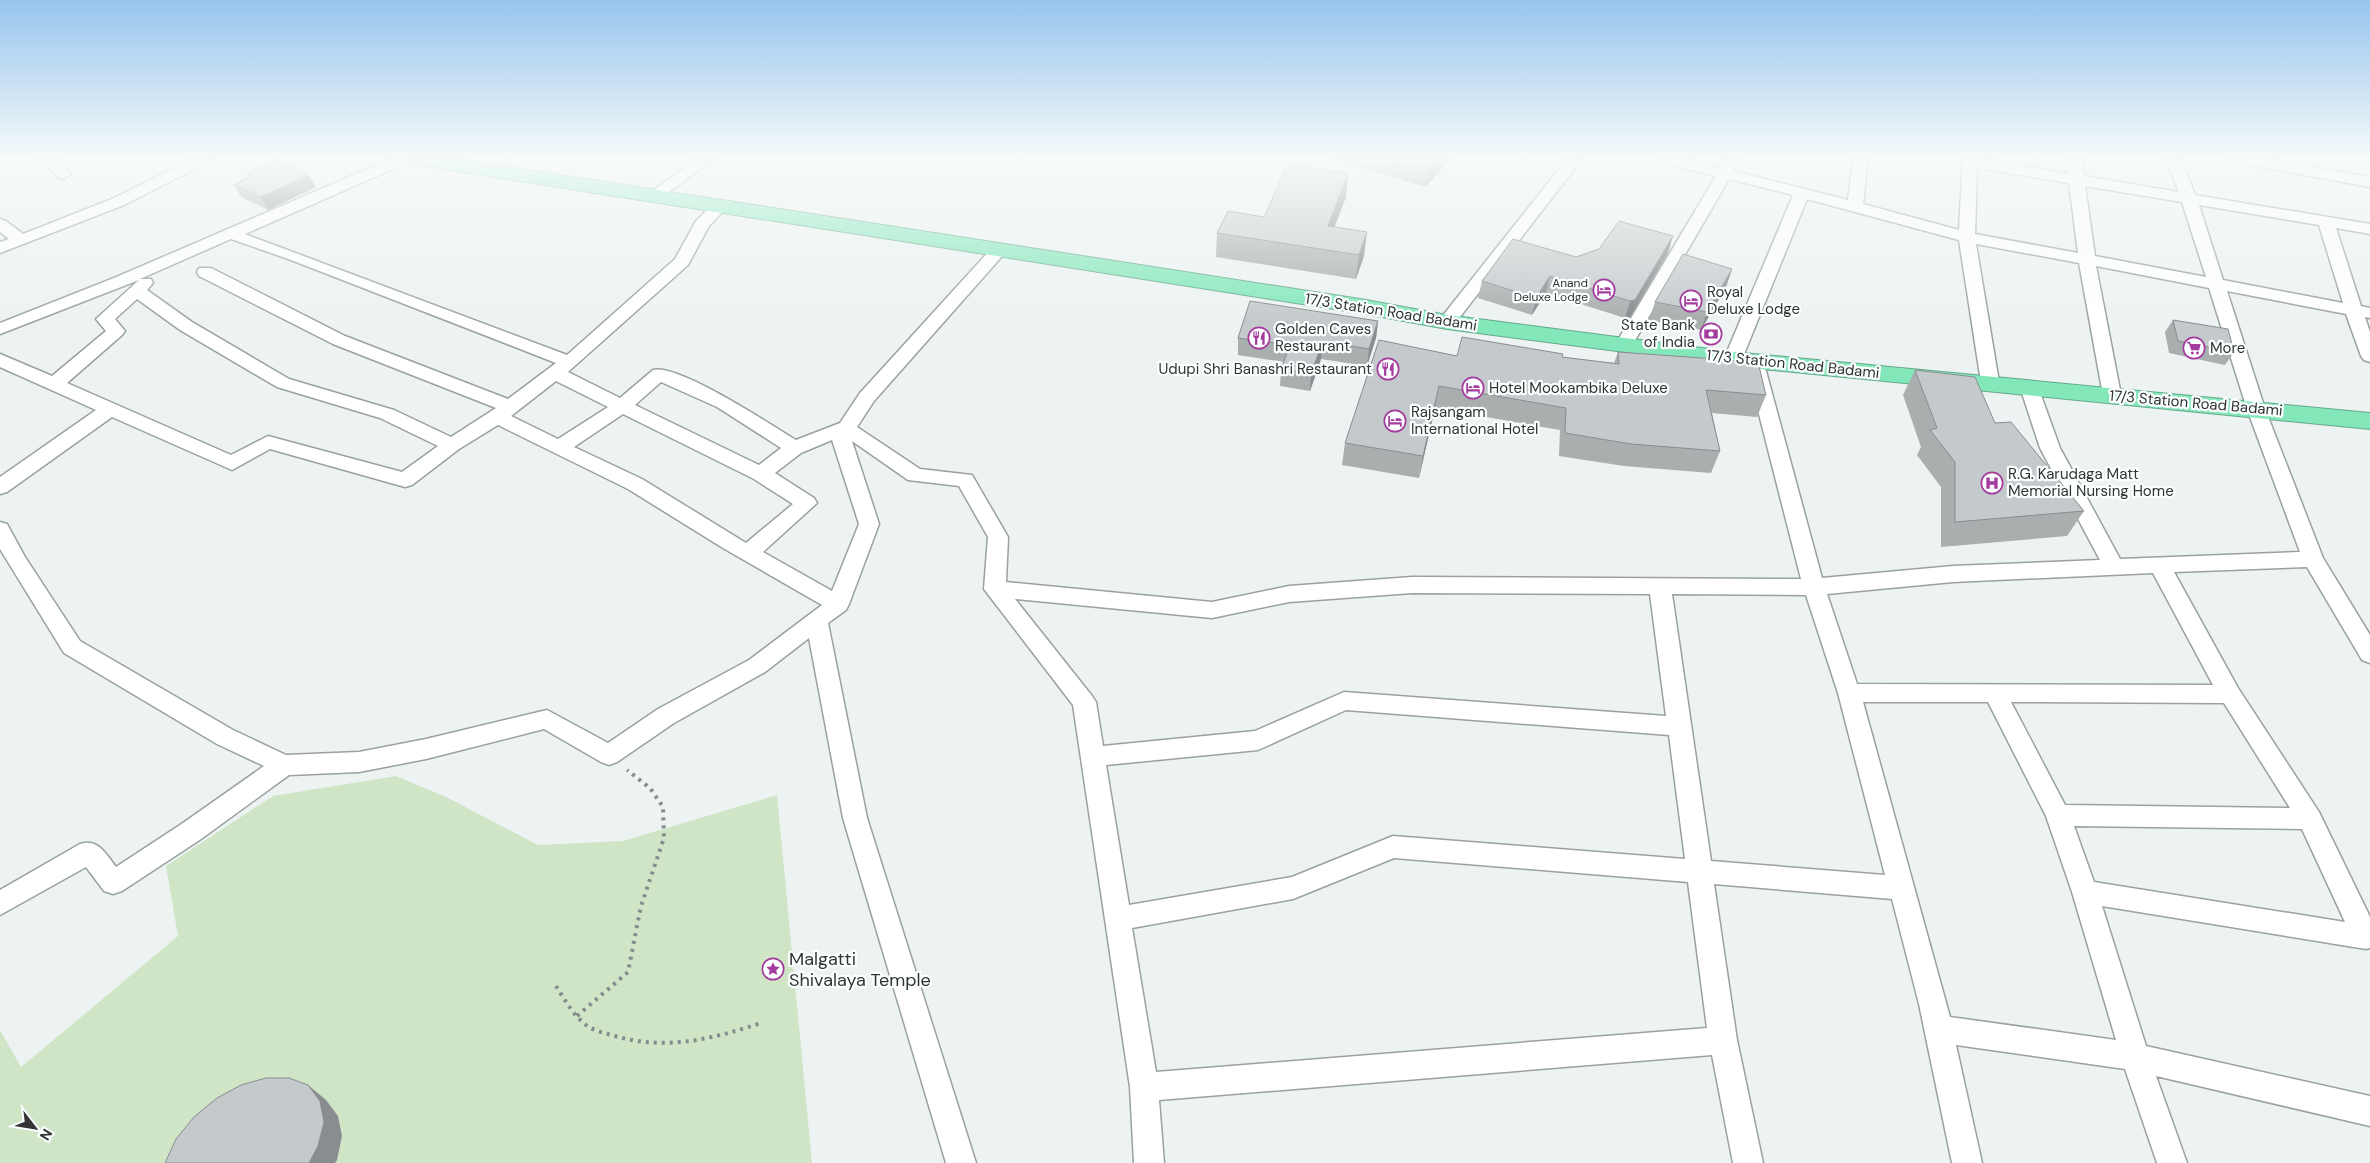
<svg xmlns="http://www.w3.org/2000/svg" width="2370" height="1163" viewBox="0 0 2370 1163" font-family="'DM Sans',sans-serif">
<rect width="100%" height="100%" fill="#ecf3f2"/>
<!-- green -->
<path fill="#d0e5c6" d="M396,776L448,798L538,845L623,841L777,795L812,1163H0V1030L21,1067L178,936L166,866L273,796Z"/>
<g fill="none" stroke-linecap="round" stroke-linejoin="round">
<!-- street casing -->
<g stroke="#9aa1a0" stroke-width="3">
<g id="street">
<path d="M39,159H55L71,174L63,179L58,177Z"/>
<path d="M194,159H214L124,205L0,253V242L9,239L0,232V219L6,221L23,234L112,199Z"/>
<path d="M391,159H411L409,162L245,234L567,355L675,259L696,221L714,203H726L728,206L709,226L688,265L568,372L620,398L653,370C678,363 771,425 796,440L840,423L860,393L992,248H1004L1006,251L1004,254L874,401L857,427L920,469L972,475L1008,537L1006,582L1212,602L1289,586L1412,577L1801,579L1748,371L1751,367H1763L1766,371L1822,578L1953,566L2100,560L2040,448L2020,387L2023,383H2035L2038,387L2060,448L2120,559L2300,552L2247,409L2209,288L2096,266L2121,395L2119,399H2105L2103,395L2079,263L1976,244L1999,382L1996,386H1984L1981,382L1959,240L1807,199L1742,359L1739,363H1727L1724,359L1793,195L1729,179L1630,349H1618L1615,345L1716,176L1661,162L1659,159H1685L1719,168L1722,159H1737L1733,171L1848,200L1853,159H1868L1863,204L1959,230L1963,159H1981L2068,174L2067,159H2082L2084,176L2179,192L2166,159H2181L2195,195L2370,224V234L2336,228L2361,306L2370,308V318L2365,317L2370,332V362L2364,360L2361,356L2346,314L2227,291L2265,409L2323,558L2370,635V663L2362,660L2307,567L2174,572L2238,688L2319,812L2370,917V948L2366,949L2102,906L2146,1046L2370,1096V1126L2156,1076L2187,1163H2157L2125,1069L1956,1045L1982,1163H1952L1919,1004L1892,899L1714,884L1737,1040L1763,1163H1733L1712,1055L1159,1100L1164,1163H1134L1130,1087L1073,705L984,589L988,537L959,486L908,480L852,441L879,524L849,604L846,610L828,623L867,818L976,1163H946L843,818L809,638L765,672L674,723L617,762L609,765L601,762L544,729L426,759L359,772L289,775L201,839L122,891L113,894L104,891L86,867L0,915V890L80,844C98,838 106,854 116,867L183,823L264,766L217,744L64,653L0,549V522L7,524L25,557L80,641L233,730L286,755L359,752L426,739L547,710L608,743L658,709L749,660L822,605L723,548L628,489L498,425L459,449L412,485L405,487L270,449L232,470L112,417L7,492L0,494V477L96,410L0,367V354L52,376L106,331L96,319L139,280L0,334V323L114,278ZM1977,168L2069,183L2078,253L1975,234ZM2085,186L2182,202L2206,277L2095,256ZM2199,205L2319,225L2343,303L2223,280ZM231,239L291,260L556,363L508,399L345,336L211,268H199L197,272L199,276L333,344L496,408L451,437L394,410L289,379L192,322L147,290L153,283L151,279H140ZM137,299L180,330L277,387L380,418L438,446L402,472L268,436L231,455L67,383L122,335L125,331L115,319ZM556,381L608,407L558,439L511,416ZM661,382L717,407L781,448L759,465L635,405ZM623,414L754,479L793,504L746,543L642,479L574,447ZM832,440L859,524L832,591L763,552L817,503L814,498L775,473L801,453ZM2153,573L2213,685L1857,684L1827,594L1953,582ZM1412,593L1650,594L1666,716L1344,692L1255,731L1103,746L1096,702L1092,696L1015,599L1212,618L1289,602ZM1672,594L1806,595L1838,693L1885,875L1711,861ZM1863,702H1988L2046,816L2072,892L2116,1040L1950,1017ZM2011,702L2224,703L2290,808L2065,805ZM1346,710L1669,735L1685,859L1393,836L1292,877L1129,905L1106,765L1258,750ZM2074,826L2302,829L2345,922L2094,882ZM1394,858L1688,882L1707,1028L1156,1072L1132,928L1293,899Z"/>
<path d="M697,159H714L661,198H651L648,195L651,192Z"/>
<path d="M1567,159H1582L1453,326H1441L1438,322L1441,318Z"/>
<path d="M2232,159H2267L2370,177V187L2239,163Z"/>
</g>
</g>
<!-- highway casing -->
<g stroke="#67a88b" stroke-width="2">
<path id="highway" d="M409,159H457L1366,300L1447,315L1733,352L2370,413V429L1733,366L1447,329L1366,314L418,165L411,163Z"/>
</g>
<!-- path -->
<g stroke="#878b8b" stroke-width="4" stroke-dasharray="3 5" stroke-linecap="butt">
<path d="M556,986C565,1000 573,1015 586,1025C594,1031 605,1033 615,1036C666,1051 712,1039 761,1023"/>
<path d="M577,1016L628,972L641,906L664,838L663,807L650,788L627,770"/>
</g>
<!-- street -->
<use href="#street" fill="#fff" fill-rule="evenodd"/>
<!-- highway -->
<use href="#highway" fill="#83e7ba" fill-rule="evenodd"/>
</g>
<!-- wall -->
<g fill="#a9aeaf">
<path d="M1334,159H1451L1425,187Z"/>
<path d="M247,173L316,187L268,210L241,197L234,185L249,177Z"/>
<path d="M1346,197L1334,227L1364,256L1356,279L1216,257L1217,233L1264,217Z"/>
<path d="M1668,253L1630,317L1625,318L1546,293L1532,315L1478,298L1482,281L1576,257Z"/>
<path d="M1732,269L1726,287L1701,330L1649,320L1655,302Z"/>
<path d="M2173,320L2234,352L2225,365L2169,353L2165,332Z"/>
<path d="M1378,321L1376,338L1367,366L1321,359L1310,391L1280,386L1281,369L1284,362L1238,355V338Z"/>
<path d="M1618,352L1766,395L1757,417L1712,413L1720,451L1711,473L1624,466L1559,456L1560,430L1435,408L1419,478L1342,465L1345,443L1457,356L1562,357L1614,363Z"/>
<path d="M1915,370L1995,423L2084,511L2067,536L1941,547V487L1917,455L1921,447L1903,395Z"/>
</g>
<!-- shaded-wall -->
<g fill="#898d8f">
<path d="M1438,159H1451L1425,187L1428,170Z"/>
<path d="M1348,173L1346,197L1326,249L1328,226Z"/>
<path d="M309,175L316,187L268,210L261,197Z"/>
<path d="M1367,232L1364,256L1356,279L1359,255Z"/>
<path d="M1673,236L1668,253L1630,317L1625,318L1630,301Z"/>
<path d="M1732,269L1726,287L1701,330L1707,312Z"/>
<path d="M1550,276L1546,293L1532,315L1536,298Z"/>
<path d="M1378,321L1376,338L1367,366L1369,349Z"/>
<path d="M1323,341L1321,359L1310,391L1311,374Z"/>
<path d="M1439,386L1435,408L1419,478L1423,456Z"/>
<path d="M308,1085L326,1100L338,1116L342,1136L337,1160L335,1163H309Z"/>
</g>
<!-- building -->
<g fill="#c4cacc" stroke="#898d8f">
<path d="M1392,159H1438L1428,170Z"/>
<path d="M277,160L309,175L261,197L234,185L251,176L247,173Z"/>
<path d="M1288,164L1348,173L1328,226L1367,232L1359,255L1217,233L1228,211L1264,217Z"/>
<path d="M1619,221L1673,236L1635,300L1630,301L1550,276L1536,298L1482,281L1513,239L1576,257L1599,249Z"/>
<path d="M1683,254L1732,269L1707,312L1655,302Z"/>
<path d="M1250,301L1378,321L1369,349L1323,341L1311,374L1281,369L1290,345L1238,338Z"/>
<path d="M2173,320L2228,329L2234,352L2178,341Z"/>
<path d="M1462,337L1563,354L1562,357L1619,364L1618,352L1758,362L1766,395L1706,390L1720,451L1631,444L1565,433L1566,408L1439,386L1423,456L1345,443L1379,340L1457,356Z"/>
<path d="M1915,370L1975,377L1995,423L2011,422L2084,511L1955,522V462L1930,430L1937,428Z"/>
<path d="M266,1078H289L308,1085L320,1101L324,1122L318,1146L309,1163H165L176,1139L194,1117L217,1098L241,1085Z"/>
</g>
<!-- sky -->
<linearGradient id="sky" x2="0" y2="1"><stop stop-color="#97c4ee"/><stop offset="0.49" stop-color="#f6faf9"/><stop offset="1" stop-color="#f6faf9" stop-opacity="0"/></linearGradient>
<rect width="2370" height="322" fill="url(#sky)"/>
<!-- icons -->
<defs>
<g id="hotel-ring" transform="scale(1.125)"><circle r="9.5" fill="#fcffff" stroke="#a43b9d" stroke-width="1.5"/><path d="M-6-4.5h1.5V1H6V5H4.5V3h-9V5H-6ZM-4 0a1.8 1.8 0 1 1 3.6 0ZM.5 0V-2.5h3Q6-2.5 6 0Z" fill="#a43b9d"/></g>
<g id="bank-ring" transform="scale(1.125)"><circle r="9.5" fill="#fcffff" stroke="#a43b9d" stroke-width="1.5"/><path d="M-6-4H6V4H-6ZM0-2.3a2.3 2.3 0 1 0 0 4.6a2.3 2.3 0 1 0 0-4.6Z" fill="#a43b9d"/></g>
<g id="restaurant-ring" transform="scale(1.125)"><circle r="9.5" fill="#fcffff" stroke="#a43b9d" stroke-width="1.5"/><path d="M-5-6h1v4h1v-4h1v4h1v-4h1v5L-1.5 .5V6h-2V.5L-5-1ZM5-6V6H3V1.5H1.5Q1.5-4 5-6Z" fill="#a43b9d"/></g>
<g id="supermarket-ring" transform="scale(1.125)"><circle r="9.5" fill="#fcffff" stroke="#a43b9d" stroke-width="1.5"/><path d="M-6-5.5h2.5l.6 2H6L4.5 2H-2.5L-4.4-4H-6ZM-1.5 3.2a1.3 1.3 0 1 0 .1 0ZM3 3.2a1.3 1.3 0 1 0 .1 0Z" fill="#a43b9d"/></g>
<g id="hospital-ring" transform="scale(1.125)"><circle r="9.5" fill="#fcffff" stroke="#a43b9d" stroke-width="1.5"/><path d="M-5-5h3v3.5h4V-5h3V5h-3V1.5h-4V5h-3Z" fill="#a43b9d"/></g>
<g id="sight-ring" transform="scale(1.125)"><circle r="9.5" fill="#fcffff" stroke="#a43b9d" stroke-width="1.5"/><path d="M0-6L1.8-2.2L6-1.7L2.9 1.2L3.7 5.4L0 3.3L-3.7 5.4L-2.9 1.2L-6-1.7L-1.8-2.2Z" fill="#a43b9d"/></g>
</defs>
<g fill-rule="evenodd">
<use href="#hotel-ring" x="1604" y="290"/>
<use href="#hotel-ring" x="1691" y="301"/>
<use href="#bank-ring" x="1711" y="334"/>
<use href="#restaurant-ring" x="1259" y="338"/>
<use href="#supermarket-ring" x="2194" y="348"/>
<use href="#restaurant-ring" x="1388" y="369"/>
<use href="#hotel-ring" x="1473" y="388"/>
<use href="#hotel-ring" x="1395" y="421"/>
<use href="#hospital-ring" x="1992" y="483"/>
<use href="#sight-ring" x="773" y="969"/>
</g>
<g text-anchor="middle" stroke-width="4.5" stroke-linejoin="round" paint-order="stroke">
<!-- far-poi labels -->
<g font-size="12" fill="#323434" stroke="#fcffff" text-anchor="end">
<text x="1588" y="287">Anand<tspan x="1588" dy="14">Deluxe Lodge</tspan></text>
</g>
<!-- poi labels -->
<g font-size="15" fill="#323434" stroke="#fcffff" text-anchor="start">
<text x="1707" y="297">Royal<tspan x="1707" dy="17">Deluxe Lodge</tspan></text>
<text x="1695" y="330" text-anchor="end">State Bank<tspan x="1695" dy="17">of India</tspan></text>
<text x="1275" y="334">Golden Caves<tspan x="1275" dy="17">Restaurant</tspan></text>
<text x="2210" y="353">More</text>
<text x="1372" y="374" text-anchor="end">Udupi Shri Banashri Restaurant</text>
<text x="1489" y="393">Hotel Mookambika Deluxe</text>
<text x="1411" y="417">Rajsangam<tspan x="1411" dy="17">International Hotel</tspan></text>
<text x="2008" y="479">R.G. Karudaga Matt<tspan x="2008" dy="17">Memorial Nursing Home</tspan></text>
</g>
<!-- street labels -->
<g font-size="15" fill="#323434" stroke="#fcffff">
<text transform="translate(1391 312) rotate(9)" y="5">17/3 Station Road Badami</text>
<text transform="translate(1793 364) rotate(6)" y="5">17/3 Station Road Badami</text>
<text transform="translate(2196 403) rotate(5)" y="5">17/3 Station Road Badami</text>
</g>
<!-- near-poi labels -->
<g font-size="18" fill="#323434" stroke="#fcffff" text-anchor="start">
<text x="789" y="965">Malgatti<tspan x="789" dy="21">Shivalaya Temple</tspan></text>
</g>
</g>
<!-- north arrow -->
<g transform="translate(35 1128) rotate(121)" stroke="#fcffff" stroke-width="4" paint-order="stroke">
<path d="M0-4L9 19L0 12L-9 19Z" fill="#323434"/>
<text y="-8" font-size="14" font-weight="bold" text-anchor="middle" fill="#323434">N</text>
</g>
</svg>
